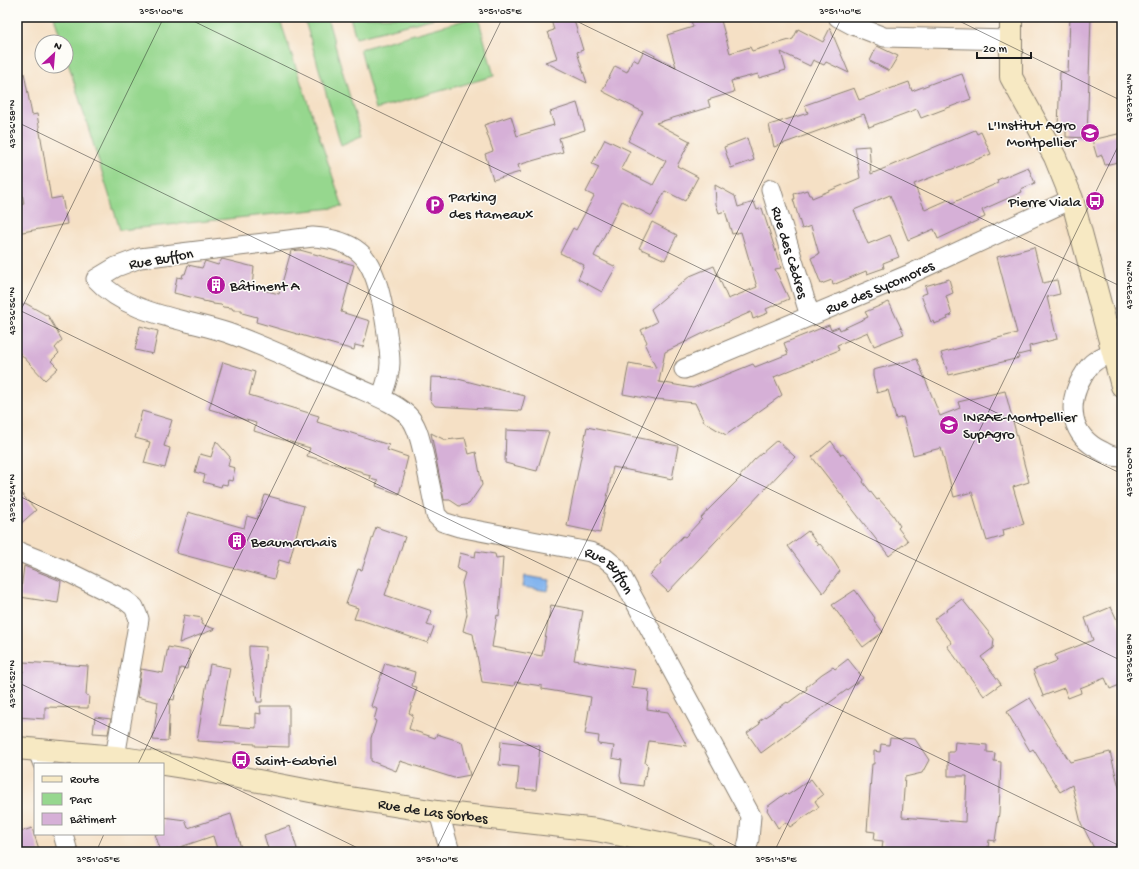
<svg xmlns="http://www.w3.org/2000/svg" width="1139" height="869" viewBox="0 0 1139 869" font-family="'Gochi Hand',sans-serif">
<rect width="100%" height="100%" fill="#fdfcf7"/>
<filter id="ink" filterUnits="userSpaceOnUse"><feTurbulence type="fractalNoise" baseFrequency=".025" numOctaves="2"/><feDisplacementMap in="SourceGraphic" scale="8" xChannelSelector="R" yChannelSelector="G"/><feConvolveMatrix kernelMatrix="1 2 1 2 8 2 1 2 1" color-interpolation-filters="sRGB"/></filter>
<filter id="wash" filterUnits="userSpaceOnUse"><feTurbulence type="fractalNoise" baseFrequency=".012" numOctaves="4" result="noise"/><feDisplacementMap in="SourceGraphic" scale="16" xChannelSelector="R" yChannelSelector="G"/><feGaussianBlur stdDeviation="0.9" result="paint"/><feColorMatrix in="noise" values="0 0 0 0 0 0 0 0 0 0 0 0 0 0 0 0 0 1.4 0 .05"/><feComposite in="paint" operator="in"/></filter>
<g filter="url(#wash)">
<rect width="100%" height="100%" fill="#f5e0c5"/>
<!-- green -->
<g fill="#96d78e" stroke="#597a55">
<path d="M54,17H279L343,207L120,230L66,56V42H62Z"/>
<path d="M304,17H327L361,136L341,145Z"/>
<path d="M350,17H439L356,38Z"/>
<path d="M476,17H478L494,76L376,109L360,49Z"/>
</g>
<!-- water -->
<path fill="#82b4ee" stroke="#4f6885" d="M525,576L550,580L548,591L523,587Z"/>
<g id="blocks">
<!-- building -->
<g fill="#d6b0d7">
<path d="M550,17H573L583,50L577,52L587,83L545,62L557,58L548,32L554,30Z"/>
<path d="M690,17H720L730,53L750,47L752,51L793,39L798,29L823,42L830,28L849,73L826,62L824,65L813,60L810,66L781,52L786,70L759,78L758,74L731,81L734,92L708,100L710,107L656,123L690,141L677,166L698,177L685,201L665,191L652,216L622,201L594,256L616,267L602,292L578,279L584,265L560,253L573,228L576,230L594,196L586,192L599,167L592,164L605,139L630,151L621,169L653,185L666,161L628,141L643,112L602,91L615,66L627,72L633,59L638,62L644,50L676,67L667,35L693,27Z"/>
<path d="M1070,17H1091L1087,138L1066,137V129L1058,128L1060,72H1068Z"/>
<path d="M877,46L898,56L889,71L870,61Z"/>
<path d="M17,73H24L32,115L37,114L51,199L62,197L67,224L17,233V205L24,204L17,164Z"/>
<path d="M962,74L971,99L921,118L917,109L869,127L864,114L774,147L769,125L808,113L805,105L854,88L859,100L909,82L912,91L941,80L942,81Z"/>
<path d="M577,103L585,130L559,138L563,152L518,165L520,172L493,180L485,154L493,151L484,125L511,116L517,136L554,125L550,112Z"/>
<path d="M975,130L977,134L981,132L991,154L914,184L925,210L950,199L952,203L998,183L997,180L1028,167L1035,183L1021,189L1022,192L982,210L985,217L938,239L934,229L908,240L890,195L854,210L868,244L890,235L899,257L883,263L884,268L867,274L866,271L833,285L832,280L821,284L811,258L819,254L811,226L802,229L793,199H795L794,194L807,190L809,195H811L812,198L860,178L855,147L869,146L871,174Z"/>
<path d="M1122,133V161L1105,165L1102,155L1097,157L1092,140Z"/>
<path d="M747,138L754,160L731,168L724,147Z"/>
<path d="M715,185L735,196L738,207L754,202L757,210L762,208L781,268L775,269L789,299L766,309L768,313L753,319L751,312L708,331L665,352L659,382L693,388L753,364L755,367L788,354L784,343L829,325L831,330L839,327L840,330L868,317L865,312L889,302L904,334L874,346L868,332L837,345L839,350L774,377L782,395L726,435L704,422L695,403L656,399L655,400L623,394L629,363L656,368L645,345L647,342L641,330L657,322L651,309L690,276L714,266L728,299L757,287L741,232L732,234L725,211L719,213L716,204Z"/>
<path d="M652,222L677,235L665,260L639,248Z"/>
<path d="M1034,247L1043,283L1057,280L1060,294L1047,297L1057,339L1029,346L1030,352L1018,355L1019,358L949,375L941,353L1017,333L997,257Z"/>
<path d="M300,250L354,265L341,312L370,321L363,347L355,345L354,350L311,338L256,322L257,317L242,313V310H233L232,308L223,307L221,305L213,304V303L203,301V300L174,293L177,277L182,278L183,274H185L188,265L202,268L205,261L218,265L222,259L254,267L252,287L279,294L291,251Z"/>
<path d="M949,279L953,293L946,296L952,315L947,317L948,319L934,324L933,321L931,322L921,295L927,293L925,286Z"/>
<path d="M25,303L48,316L62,340L55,348L59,353L51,361L58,368L45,380L17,350V310Z"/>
<path d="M140,326L158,331L153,354L135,350Z"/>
<path d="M917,359L940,416L960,408L958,402L1005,391L1029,482L1013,487L1024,524L1003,530L1004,536L987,541L972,492L954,497L941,448L913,455L903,417L896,419L888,390L877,393L873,376V370Z"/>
<path d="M223,362L255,372L249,395L319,416L317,422L389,445L387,450L408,457L404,473H405L399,494L376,486L378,481L370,479L371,476L363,474V472L307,456L310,448L254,431L256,423L209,409Z"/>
<path d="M431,377L454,378L525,396L521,411L435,406L430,400Z"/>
<path d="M142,411L172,420L164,446L170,448L165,468L144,463L150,442L135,438Z"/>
<path d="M587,427L678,446L672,479L613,467L600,533L567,526Z"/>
<path d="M506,430L549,432L537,471L505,463Z"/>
<path d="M431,433L445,440L465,438L469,454L476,452L482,485L469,504L459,506L450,500H444Z"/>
<path d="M777,440L795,457L668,592L650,575L661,563L660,561L668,552L683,536L685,537L702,519L701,518L709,509L741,477L740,476L754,460Z"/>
<path d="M216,441L230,457L228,466L235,468L232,481L228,480L227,485L222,484L221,487L203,482L205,475L195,472L200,454L211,457Z"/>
<path d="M831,441L841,455L843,454L857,470L864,480L863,482L877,500L879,499L893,515L900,526L898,528L908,541L889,556L812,457Z"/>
<path d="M17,489L36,510L17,527Z"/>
<path d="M265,495L304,506L289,563L279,560L274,579L176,553L188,512L244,528L247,516L257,519Z"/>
<path d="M376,527L405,537L385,595L432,611L427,625L434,627L428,643L361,620L354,619L358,608L346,604L358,569L362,570Z"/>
<path d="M808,531L818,545L820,544L833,560L840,571L823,593L788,546Z"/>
<path d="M476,551L495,554L496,558L503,557L499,616L497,615L492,647L542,656L551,605L583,611L574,660L635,670L632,688L649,690L647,709L668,712L687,746L649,741L645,763L648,766L646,775L644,777L643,786L622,783L620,776L622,760L612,758L614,746L598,744L599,736L585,734L591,697L542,689V686L515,682L514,686L482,682L473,634L463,631L467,614L462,583L465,573L457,569L460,553L475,557Z"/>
<path d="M24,566L61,581L58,603L20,597Z"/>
<path d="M855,590L875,618L874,620L883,632L863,647L832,605Z"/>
<path d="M962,599L994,639L993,648L981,657L1001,684L984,696L947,646L952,643L934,619Z"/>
<path d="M1111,607L1122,631V684L1110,689L1105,678L1080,688L1081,693L1068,698L1064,688L1043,696L1033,670L1057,661L1055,655L1093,640L1085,618Z"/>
<path d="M184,615L202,618L201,624L215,629L179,643Z"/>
<path d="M249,646L266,647L262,702H257L249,655Z"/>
<path d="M168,647L190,651L187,669L180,668L174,700L170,699L168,741L153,740L158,702L137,697L141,669L163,673Z"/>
<path d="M848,659L863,678L761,753L747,733L760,724L759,721L787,702L788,703L807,689L806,687L822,674L833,667L835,669Z"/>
<path d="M23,662L88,666L86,695L89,696L88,708L45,707V719L18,717L19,698H17V672H23Z"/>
<path d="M385,663L415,672L412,686L417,687L409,713L413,715L409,729L435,738L437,734L462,742L470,775L454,778L400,761L396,771L371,761V738L376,721L374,720L377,709L371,706Z"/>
<path d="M210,664L230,668L220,725L256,728V713L261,714L260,706H289V747L255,746V744L197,741Z"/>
<path d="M1030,698L1070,762L1110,752L1122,799V852H1096L1081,823L1072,785L1060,792L1033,749L1030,751L1007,712Z"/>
<path d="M95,717L111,719L108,734L93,733Z"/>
<path d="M890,738L902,739L903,738L915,739L929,760L922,773L905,777L902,817L965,822L967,776H948V752H954L955,742L987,745V752L995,753L994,761L1001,762L999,813L995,841L989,840L988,848H980V852H918L882,849L883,841L874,840L875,832L867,831L872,764H874V751L880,752L881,744L889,745Z"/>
<path d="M501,741L540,746L536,790L517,789L519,767L499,765Z"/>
<path d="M811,779L823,795L815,801L819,807L790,827L786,822L778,828L767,810L768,809L767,807L786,793L788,795Z"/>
<path d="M231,814L241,848L227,852H218L213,836L166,852H161L155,834H163V817L185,820L188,828Z"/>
<path d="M290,826L298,852H269L264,835Z"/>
<path d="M32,828L40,852H17V833Z"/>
</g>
</g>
</g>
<g filter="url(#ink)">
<use href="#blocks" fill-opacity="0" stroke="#887e70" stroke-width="1"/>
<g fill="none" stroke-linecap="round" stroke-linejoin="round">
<!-- street casing -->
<g stroke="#887e70" stroke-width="21">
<g id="street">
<path d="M838,17L853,25L884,37L1011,40"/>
<path id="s1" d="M771,189L810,316"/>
<path d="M1113,352C1106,355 1100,357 1094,362C1089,365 1086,371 1083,376C1066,404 1070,436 1102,451C1108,455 1114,457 1122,457"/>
<path id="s2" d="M684,369L908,275L1072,199"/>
<path id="s3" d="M381,398C385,387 390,375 390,363C390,356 389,348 388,341C385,317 379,268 359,252C346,241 329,238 313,237L140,258L116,267L96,279C130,316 184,318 228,333C270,348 310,368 351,385C368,393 400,404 411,419C420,431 422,450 426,465C429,481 433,498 436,515L443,522L459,527L590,552L605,558L617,568L751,816L749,839L746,852"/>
<path d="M17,551L62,569L125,600L134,607L139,619L115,757"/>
<path d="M37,749L43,764"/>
<path d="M437,812L441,820L450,852"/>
<path d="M63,834L68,852"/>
</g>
</g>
<!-- secondary casing -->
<g stroke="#887e70" stroke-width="24">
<g id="secondary">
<path d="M1011,17V77L1055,157L1072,199L1122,386"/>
<path d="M17,748L115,757L163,764"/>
<path id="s4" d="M163,764L202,770L331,795L437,812L597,830L703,852"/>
</g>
</g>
<!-- street -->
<use href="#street" stroke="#fff" stroke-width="19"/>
<!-- secondary -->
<use href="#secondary" stroke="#f7e9c3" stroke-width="22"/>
</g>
</g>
<!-- ticks -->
<path fill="none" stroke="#1c1c1c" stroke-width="1" stroke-opacity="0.45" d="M185,17L1122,474M568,17L1122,287M951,17L1122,101M17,122L1122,661M17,309L1122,847M17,318L164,17M17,495L748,852M17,682L366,852M138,764L503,17M96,852L104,834M435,852L842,17M774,852L1122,138M1113,852L1122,834"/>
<!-- icons -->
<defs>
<g id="university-disc" transform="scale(1)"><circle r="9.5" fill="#b5179e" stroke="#fdfcf7"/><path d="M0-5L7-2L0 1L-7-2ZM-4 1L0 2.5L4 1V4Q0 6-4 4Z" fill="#fff"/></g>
<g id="bus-disc" transform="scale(1)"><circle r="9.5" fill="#b5179e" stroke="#fdfcf7"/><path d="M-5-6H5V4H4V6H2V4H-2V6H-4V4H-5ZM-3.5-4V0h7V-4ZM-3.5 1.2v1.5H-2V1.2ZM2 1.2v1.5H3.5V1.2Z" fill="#fff"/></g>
<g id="parking-disc" transform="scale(1)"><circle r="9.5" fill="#b5179e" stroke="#fdfcf7"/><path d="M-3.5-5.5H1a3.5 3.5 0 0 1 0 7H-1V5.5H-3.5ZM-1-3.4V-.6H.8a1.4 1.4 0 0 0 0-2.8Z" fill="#fff"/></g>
<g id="building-disc" transform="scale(1)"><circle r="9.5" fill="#b5179e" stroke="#fdfcf7"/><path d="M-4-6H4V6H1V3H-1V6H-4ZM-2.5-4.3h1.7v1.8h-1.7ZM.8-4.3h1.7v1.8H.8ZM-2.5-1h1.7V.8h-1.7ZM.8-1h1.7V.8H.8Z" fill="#fff"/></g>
</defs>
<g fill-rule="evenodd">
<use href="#university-disc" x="1090" y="133"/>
<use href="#bus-disc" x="1095" y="201"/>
<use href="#parking-disc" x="435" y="205"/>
<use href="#building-disc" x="216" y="285"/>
<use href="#university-disc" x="949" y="425"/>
<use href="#building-disc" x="237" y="541"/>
<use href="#bus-disc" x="241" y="760"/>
</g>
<g text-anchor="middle" stroke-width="3" stroke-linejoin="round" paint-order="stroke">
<!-- poi labels -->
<g font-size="15" fill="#1c1c1c" stroke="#fdfcf7" text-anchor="start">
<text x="1076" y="129" text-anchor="end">L'Institut Agro<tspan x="1076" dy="17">Montpellier</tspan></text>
<text x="449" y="201">Parking<tspan x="449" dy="17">des Hameaux</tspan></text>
<text x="1081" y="206" text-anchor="end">Pierre Viala</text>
<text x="230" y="290">Bâtiment A</text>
<text x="963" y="421">INRAE-Montpellier<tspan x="963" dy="17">SupAgro</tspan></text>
<text x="251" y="546">Beaumarchais</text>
<text x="255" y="765">Saint-Gabriel</text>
</g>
<!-- street labels -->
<g font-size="15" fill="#1c1c1c" stroke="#fdfcf7">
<text dy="5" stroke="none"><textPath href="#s1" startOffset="66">Rue des Cèdres</textPath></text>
<text transform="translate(161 258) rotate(-10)" y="5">Rue Buffon</text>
<text dy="5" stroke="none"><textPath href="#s2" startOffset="212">Rue des Sycomores</textPath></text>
<text dy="5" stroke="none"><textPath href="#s3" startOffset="1061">Rue Buffon</textPath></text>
<text dy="5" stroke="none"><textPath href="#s4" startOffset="274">Rue de Las Sorbes</textPath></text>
</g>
</g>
<!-- margin -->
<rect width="1139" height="869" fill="none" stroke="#fdfcf7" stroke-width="44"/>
<!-- legend -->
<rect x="34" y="763" width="130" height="72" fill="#fdfcf7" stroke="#a3a29f"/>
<rect x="42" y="776" width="20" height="6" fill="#f7e9c3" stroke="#a3a29f"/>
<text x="70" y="783" font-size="12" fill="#1c1c1c">Route</text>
<rect x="42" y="793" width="20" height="12" fill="#96d78e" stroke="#a3a29f"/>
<text x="70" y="803" font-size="12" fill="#1c1c1c">Parc</text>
<rect x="42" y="813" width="20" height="12" fill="#d6b0d7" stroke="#a3a29f"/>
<text x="70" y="823" font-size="12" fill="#1c1c1c">Bâtiment</text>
<!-- north arrow -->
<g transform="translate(54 54) rotate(26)"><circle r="19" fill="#fdfcf7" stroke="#a3a29f"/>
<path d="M0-3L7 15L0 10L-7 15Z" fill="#b5179e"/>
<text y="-6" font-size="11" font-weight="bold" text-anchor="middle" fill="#1c1c1c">N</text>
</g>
<!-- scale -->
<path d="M977 52v6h54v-6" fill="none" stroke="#1c1c1c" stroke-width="2"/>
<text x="983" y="52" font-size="12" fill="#1c1c1c" stroke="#fdfcf7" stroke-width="3" paint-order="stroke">20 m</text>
<rect x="22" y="22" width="1095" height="825" fill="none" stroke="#1c1c1c" stroke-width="1.5"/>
<g font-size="10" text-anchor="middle" fill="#1c1c1c">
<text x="161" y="14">3°51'00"E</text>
<text x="500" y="14">3°51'05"E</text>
<text x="840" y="14">3°51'10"E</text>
<text transform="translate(1128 98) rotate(-90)" y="4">43°37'04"N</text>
<text transform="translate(11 124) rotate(-90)" y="4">43°36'58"N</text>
<text transform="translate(1128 285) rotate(-90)" y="4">43°37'02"N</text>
<text transform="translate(11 311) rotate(-90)" y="4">43°36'56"N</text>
<text transform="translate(1128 472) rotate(-90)" y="4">43°37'00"N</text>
<text transform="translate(11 498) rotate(-90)" y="4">43°36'54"N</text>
<text transform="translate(1128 658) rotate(-90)" y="4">43°36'58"N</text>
<text transform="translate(11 684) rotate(-90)" y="4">43°36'52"N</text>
<text x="98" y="862">3°51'05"E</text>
<text x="437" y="862">3°51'10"E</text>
<text x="776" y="862">3°51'15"E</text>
</g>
</svg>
